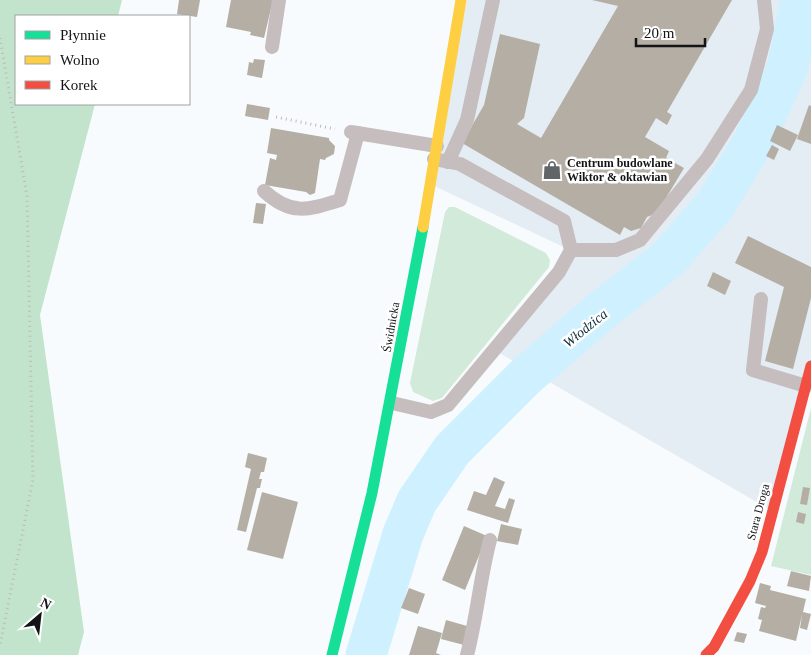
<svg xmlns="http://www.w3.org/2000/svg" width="811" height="655" viewBox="0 0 811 655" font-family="'Times New Roman',serif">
<rect width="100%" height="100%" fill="#f8fbfd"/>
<!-- built -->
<path fill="#e3edf3" d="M467,0H811V358L772,511L494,350L570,250L430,184Z"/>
<!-- green -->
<g fill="#d2eada">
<path d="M449,207H455L546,253L550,260L549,267L442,398L433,401L413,392L410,383L445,212Z"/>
<path d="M811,408V575L771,566Z"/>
</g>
<!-- forest -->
<path fill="#c2e4cd" d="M0,0H122L118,16H16V104H95L40,315L84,632L78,655H0Z"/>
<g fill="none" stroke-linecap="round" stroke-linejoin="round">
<!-- river -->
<path stroke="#cff0fe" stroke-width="41" d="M366,655L403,534L417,501L452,450L526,376L600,312L669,258L715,205L753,143L787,69L801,0"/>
</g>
<!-- building -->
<g fill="#b5aea5">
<path d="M179,0H200L197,17L177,14Z"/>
<path d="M231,0H273L264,38L250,35L251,32L226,27Z"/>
<path d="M592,0H732L667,112L672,115L667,125L656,118L645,137L669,151L666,158L684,168L657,213L647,217L641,228L631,231L624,227L620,235L462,143L484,105L500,34L540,44L524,118L517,124L541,138L618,6Z"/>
<path d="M254,59L265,60L262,78L247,75L249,62L253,63Z"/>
<path d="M247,104L270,108L268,120L245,116Z"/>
<path d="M809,105L811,106V144L797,139Z"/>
<path d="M777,125L798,135L790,151L770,141Z"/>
<path d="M271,128L329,138V140L335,146L334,154L326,158L325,160L320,159L315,193L310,195L306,192L265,185L270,158L276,160L277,155L267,153Z"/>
<path d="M772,145L779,149L774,160L766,156Z"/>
<path d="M256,203L266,204L263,224L253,223Z"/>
<path d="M748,236L811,267V298L793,369L765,361L784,287L735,263Z"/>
<path d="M713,272L731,281L725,295L707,286Z"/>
<path d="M248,453L267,458L264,472H261L259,479H262L260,488H257L246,532L237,530L251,469L245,467Z"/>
<path d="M494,477L505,482L495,506L505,509L509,498L515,500L508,523L467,510L474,491L486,495Z"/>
<path d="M803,487L810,488L807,505L800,504Z"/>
<path d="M262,492L298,502L283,559L247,550Z"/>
<path d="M798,512L806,514L804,524L796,522Z"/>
<path d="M501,524L522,529L518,545L497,541Z"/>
<path d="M464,526L487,536L465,590L442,580Z"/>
<path d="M791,571L811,576L809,591L787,586Z"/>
<path d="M760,583L771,586L770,590L806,599L803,612L811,614L807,630L800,628L802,615L796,641L759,631L762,620L758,619L761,607L765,608L766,606L755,603Z"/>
<path d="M409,588L425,594L418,614L401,608Z"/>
<path d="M446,620L467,626L464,645L441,639Z"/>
<path d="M418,626L442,633L436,653L441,655H409Z"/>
<path d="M737,632L747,634L744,643L734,641Z"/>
</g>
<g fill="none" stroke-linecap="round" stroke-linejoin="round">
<!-- path -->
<g stroke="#beb9bb" stroke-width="3" stroke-dasharray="1 4" stroke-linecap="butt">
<path d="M0,38L27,196L33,480L0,645"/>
<path d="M276,117L335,129"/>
</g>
<!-- lane -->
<g stroke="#c6bdbf" stroke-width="14">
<path d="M272,47L279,0"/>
<path d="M351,132L437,146"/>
<path d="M448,162L467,120L493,0"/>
<path d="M264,191C291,216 308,210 340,200L358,133"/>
<path d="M571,250H616L640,240L707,159L751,90L767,29L764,0"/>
<path d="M761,299L753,370L806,386"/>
<path d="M392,403L431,412L448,405L559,272L571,250L564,221L460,164L434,159"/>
<path d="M467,655C477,617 480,578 490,540"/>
</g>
<!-- fast -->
<path stroke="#16e098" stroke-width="11" d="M332,655L372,493L423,227"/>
<!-- slow -->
<path stroke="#ffcf43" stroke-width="11" d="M423,227L461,0"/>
<!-- jam -->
<path stroke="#f24e42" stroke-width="11" d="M706,655L714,647L750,581L762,552L811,366"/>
</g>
<!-- icons -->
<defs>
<g id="shop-bare" transform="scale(1.5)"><path d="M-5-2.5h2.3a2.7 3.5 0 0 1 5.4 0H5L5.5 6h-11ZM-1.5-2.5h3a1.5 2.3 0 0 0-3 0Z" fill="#626567" stroke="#fff" stroke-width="2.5" paint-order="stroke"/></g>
</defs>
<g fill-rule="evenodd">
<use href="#shop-bare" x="552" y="170"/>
</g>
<g text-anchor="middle" stroke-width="5" stroke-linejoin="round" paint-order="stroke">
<!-- poi labels -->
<g font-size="12" font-weight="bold" fill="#121416" stroke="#fff" text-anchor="start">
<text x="567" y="167">Centrum budowlane<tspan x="567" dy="14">Wiktor &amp; oktawian</tspan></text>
</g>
<!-- street labels -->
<g font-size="12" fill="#121416" stroke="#fff">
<text transform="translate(391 327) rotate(-80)" y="4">Świdnicka</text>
<text transform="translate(758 512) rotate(-75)" y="4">Stara Droga</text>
</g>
<!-- water labels -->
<g font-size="14" font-style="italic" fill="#0a2f3c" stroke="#fff">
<text transform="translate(585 328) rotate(-39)" y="5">Włodzica</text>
</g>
</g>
<!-- legend -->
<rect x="15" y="15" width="175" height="90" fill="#ffffff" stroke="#a0a1a2"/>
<rect x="25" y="31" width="25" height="8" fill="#16e098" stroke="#a0a1a2"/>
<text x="60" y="40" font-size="15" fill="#121416">Płynnie</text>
<rect x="25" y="56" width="25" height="8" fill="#ffcf43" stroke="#a0a1a2"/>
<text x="60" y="65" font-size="15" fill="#121416">Wolno</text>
<rect x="25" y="81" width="25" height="8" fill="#f24e42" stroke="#a0a1a2"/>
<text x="60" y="90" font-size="15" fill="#121416">Korek</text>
<!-- north arrow -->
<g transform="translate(40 615) rotate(28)" stroke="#ffffff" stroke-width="4" paint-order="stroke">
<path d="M0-4L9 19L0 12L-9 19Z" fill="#121416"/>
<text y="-8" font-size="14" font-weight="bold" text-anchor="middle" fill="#121416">N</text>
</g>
<!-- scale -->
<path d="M636 38v8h69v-8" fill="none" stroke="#121416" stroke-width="2.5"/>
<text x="644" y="38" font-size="15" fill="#121416" stroke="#ffffff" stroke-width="4" paint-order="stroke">20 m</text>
</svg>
